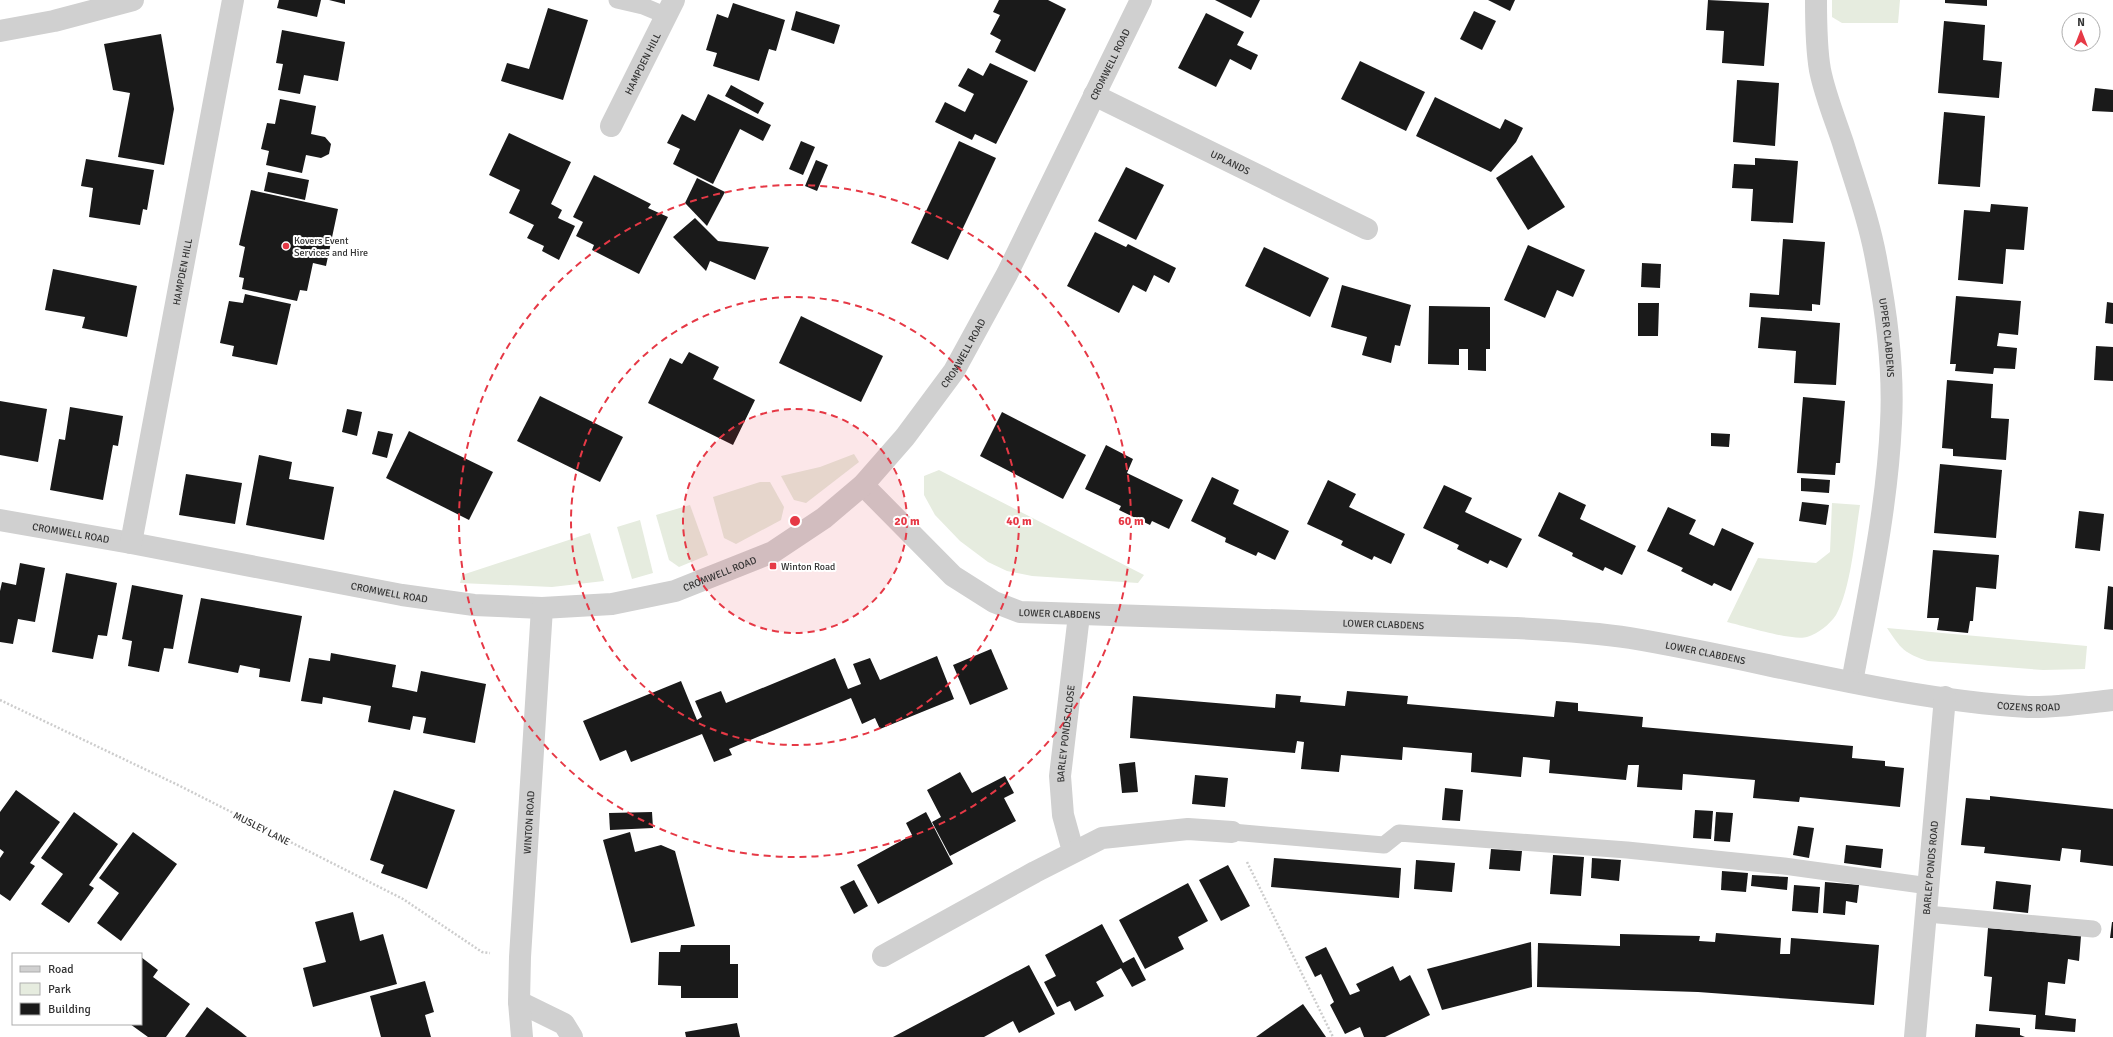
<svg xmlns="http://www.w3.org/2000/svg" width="2113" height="1037" viewBox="0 0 2113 1037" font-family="Signika,sans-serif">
<rect width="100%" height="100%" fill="#fff"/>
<!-- green -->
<g fill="#e6ecdf">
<path d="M1832,0H1900L1898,23H1842L1832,17Z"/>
<path d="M854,454L859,462L806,503L794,500L781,476L820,467Z"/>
<path d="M939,470L1144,575L1138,583L1032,576L1007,571L988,562L960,541L935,515L924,495V476Z"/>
<path d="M760,482H770L784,507L781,520L736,544L724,538L713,497Z"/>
<path d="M1832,503L1860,505C1855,536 1851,589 1836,615C1830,624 1818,634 1807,637C1792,641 1744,626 1727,622L1758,558L1816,563L1830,552Z"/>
<path d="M690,505L708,555L679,567L669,560L656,515Z"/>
<path d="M640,520L653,573L632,579L617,527Z"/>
<path d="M590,533L604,581L552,587L460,583L462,575Z"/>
<path d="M1887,628L2087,646L2085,669L2043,670L1928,661C1905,654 1900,648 1887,628Z"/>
</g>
<!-- building -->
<g fill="#1a1a1a">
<path d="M279,0H321L317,17L277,8Z"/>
<path d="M329,0H345V4Z"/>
<path d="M999,0H1048L1066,9L1035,72L995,52L1001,40L990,34L1000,15L993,12Z"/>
<path d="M1215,0H1260L1251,18Z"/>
<path d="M1488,0H1515L1510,11Z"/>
<path d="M1708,0L1769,3L1764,66L1722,63L1724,31L1706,30Z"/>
<path d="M1945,0H1987V6L1945,3Z"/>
<path d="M733,3L785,20L776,51L769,49L759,81L713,66L717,53L706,50L717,14L728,18Z"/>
<path d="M548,8L588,20L563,100L501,81L507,63L529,69Z"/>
<path d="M796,11L840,25L834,44L791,30Z"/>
<path d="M1474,11L1496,21L1482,50L1460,39Z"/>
<path d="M1206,13L1244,32L1237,45L1258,55L1251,70L1230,59L1216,87L1178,68Z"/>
<path d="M1944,21L1985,25L1983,60L2002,62L1999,98L1938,93Z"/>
<path d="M282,30L345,42L338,81L304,75L300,94L278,90L283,64L276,63Z"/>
<path d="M161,34L174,109L164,165L118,157L130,93L113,90L104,44Z"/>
<path d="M1360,61L1425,92L1406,131L1341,99Z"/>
<path d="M990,63L1028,81L996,144L975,134L972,140L935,122L945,102L965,112L974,94L958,86L968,68L983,76Z"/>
<path d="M1737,80L1779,83L1775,146L1733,142Z"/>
<path d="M731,85L764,103L758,114L725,96Z"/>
<path d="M2095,88L2113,90V112L2092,111Z"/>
<path d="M708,94L771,125L763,141L740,129L713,184L673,164L680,149L667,143L682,114L695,121Z"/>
<path d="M1435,97L1500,129L1505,119L1523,128L1516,142L1491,172L1416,136Z"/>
<path d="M280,99L316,106L311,134L325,137L331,144L329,154L321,158L306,155L302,173L266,165L269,151L261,149L267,123L275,124Z"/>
<path d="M1944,112L1985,116L1980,187L1938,184Z"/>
<path d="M509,133L571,162L551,204L562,210L558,218L575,226L559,260L542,251L544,246L527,238L534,225L509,213L520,190L489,175Z"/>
<path d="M801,141L815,147L803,175L789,169Z"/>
<path d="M959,141L996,158L948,260L911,243Z"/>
<path d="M1532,155L1565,207L1528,230L1496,178Z"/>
<path d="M1755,158L1798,161L1793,223L1751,221L1753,189L1732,188L1734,164L1755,165Z"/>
<path d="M86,159L154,170L147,210L143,209L140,225L89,217L93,188L81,186Z"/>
<path d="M816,160L828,165L817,191L805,186Z"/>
<path d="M1126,167L1164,185L1136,240L1098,221Z"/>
<path d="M268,172L309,180L305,200L264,191Z"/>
<path d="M594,175L651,204L648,208L668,217L639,274L592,250L594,245L576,236L583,222L573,217Z"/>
<path d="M697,178L725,192L707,226L685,203Z"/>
<path d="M251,190L338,209L326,266L313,263L307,291L300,290L297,301L242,289L244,278L239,277L245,247L239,245Z"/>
<path d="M1991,204L2028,207L2024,250L2006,249L2003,284L1958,280L1964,210L1990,212Z"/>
<path d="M695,218L718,241L769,247L755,280L710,261L706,271L673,237Z"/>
<path d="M1095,232L1126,247L1128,244L1176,268L1169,283L1154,275L1146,292L1133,285L1119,313L1067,286Z"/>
<path d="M1783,239L1825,242L1820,305L1812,304V311L1749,307L1750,293L1779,295Z"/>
<path d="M1528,245L1585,270L1573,297L1557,290L1545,318L1504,300Z"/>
<path d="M1264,247L1329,278L1310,317L1245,286Z"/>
<path d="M1642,263L1661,264L1660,288L1641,287Z"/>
<path d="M53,269L137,286L127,337L82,328L85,317L45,310Z"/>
<path d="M1342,285L1411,305L1400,346L1395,345L1391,363L1362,355L1367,337L1331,327Z"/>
<path d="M245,294L291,304L277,365L232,356L234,346L220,343L229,301L243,303Z"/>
<path d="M1956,296L2021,301L2018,335L1999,333L1997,346L2017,348L2015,369L1994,368L1993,374L1955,371L1956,364H1950Z"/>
<path d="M2107,302L2113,303V324L2105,323Z"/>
<path d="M1638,303H1659L1658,336H1638Z"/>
<path d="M1429,306L1490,307V349H1486V371L1468,370V349H1459V365L1428,364Z"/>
<path d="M801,316L883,356L861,402L779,363Z"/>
<path d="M1761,317L1840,323L1836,385L1794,383L1796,351L1758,348Z"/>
<path d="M2096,346L2113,347V381L2094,380Z"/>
<path d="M689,352L719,367L713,379L755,400L733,445L648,403L670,358L682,364Z"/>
<path d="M1947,380L1993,384L1991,418L2009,419L2006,460L1953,456V449L1942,448Z"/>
<path d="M540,396L623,437L600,482L517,441Z"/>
<path d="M1803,397L1845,401L1840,463H1836L1835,475L1797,473Z"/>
<path d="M0,401L47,409L38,462L0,455Z"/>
<path d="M70,407L123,416L118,446L113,445L103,500L50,490L59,439L65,440Z"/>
<path d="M347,409L362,412L357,436L342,432Z"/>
<path d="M1002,412L1086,455L1063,499L980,456Z"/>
<path d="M378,431L393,434L387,458L372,454Z"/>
<path d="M409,431L493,472L469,520L386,478Z"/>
<path d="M1711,433L1730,434L1729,447L1711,446Z"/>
<path d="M1106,445L1133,459L1127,473L1183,500L1169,529L1152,521L1150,525L1119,510L1121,506L1085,489Z"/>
<path d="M259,455L292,462L289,479L334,487L324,540L246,525Z"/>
<path d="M1940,464L2002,470L1996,538L1934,533Z"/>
<path d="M186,474L242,483L235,524L179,515Z"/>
<path d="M1212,477L1239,490L1233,504L1289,531L1275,560L1258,552L1256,556L1225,542L1226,538L1191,521Z"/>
<path d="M1801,478L1830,480L1829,493L1801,491Z"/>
<path d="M1328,480L1356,494L1349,507L1405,534L1391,564L1374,556L1372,560L1341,545L1343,541L1307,524Z"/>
<path d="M1444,485L1472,498L1465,512L1522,539L1507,568L1490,560L1488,564L1457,549L1459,545L1423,528Z"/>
<path d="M1559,492L1586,505L1580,519L1636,546L1622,575L1605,567L1603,571L1572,556L1573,553L1538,536Z"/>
<path d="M1802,502L1829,505L1826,525L1799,521Z"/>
<path d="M1668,507L1696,520L1689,534L1714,546L1722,528L1754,543L1731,591L1714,583L1712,586L1681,571L1683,568L1647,551Z"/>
<path d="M2079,511L2104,514L2100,551L2075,548Z"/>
<path d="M1933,550L1999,555L1996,589L1976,587L1973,621H1970L1968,633L1937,630L1939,618H1927Z"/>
<path d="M20,563L45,568L35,622L18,619L13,644L0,642V591L2,582L16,585Z"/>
<path d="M66,573L117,583L107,636L98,635L93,659L52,652Z"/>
<path d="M132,585L183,595L173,649L164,648L159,672L128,666L132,641L122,639Z"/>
<path d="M2108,586L2113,587V630L2104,629Z"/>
<path d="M201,598L302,616L290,682L259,677L260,669L240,665L238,673L188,663Z"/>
<path d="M991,649L1008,689L970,705L953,665Z"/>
<path d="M331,653L396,665L392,687L403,689L417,692L421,671L486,684L475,743L423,733L426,718L413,716L410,730L368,722L371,706L323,697L322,704L301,701L309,658L330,661Z"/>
<path d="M937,656L954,699L880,729L875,718L862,724L851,698L729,749L732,755L714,762L702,734L631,762L626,750L600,761L583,721L681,681L697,720L702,717L695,701L721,691L726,703L835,658L848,689L861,684L853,664L870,658L880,680Z"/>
<path d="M1347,691L1408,696L1407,704L1554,717L1556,701L1578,703V711L1643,717L1642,727L1853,746L1852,758L1885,761V766L1904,768L1900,807L1800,797L1799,802L1753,798L1755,780L1683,774L1682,790L1637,787L1639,765H1628L1626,780L1549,773L1550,760L1523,757L1521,777L1471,772L1472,753L1403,747L1402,760L1341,755L1339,772L1301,769L1304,742L1297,741L1295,753L1130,738L1133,696L1275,708L1276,694L1301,696L1300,702L1345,706Z"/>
<path d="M1135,762L1138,792L1122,793L1119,764Z"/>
<path d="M960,772L972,793L1005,776L1014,793L1004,798L1016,821L950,856L932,822L941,817L927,790Z"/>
<path d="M1195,775L1228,778L1225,807L1192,804Z"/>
<path d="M1445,788L1463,790L1460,821L1442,820Z"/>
<path d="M16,790L60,822L30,863L35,866L10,901L0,894V858L4,852L0,849V812Z"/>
<path d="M394,790L455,810L427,889L381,873L384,865L370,860Z"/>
<path d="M1990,796L2113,809V866L2080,862L2081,850L2062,848L2060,861L1984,853L1985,847L1961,845L1966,798L1990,800Z"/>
<path d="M1695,810L1713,811L1711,839L1693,838Z"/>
<path d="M74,812L118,844L89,885L94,888L69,923L41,904L63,874L41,858Z"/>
<path d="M652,812L653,828L610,830L609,813Z"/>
<path d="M926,812L953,864L878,904L857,865L912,835L906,823Z"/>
<path d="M1716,812L1733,813L1730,842L1714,841Z"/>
<path d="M1798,826L1814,828L1809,858L1793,855Z"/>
<path d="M133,832L177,864L121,941L97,923L119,893L99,878Z"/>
<path d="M630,832L635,852L661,845L675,851L695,926L631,943L603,840Z"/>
<path d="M1846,845L1883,849L1881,868L1844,863Z"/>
<path d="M1491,849L1522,851L1520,871L1489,869Z"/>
<path d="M1553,855L1584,857L1581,896L1550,894Z"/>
<path d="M1274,858L1401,868L1399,898L1271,887Z"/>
<path d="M1592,858L1621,860L1619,881L1591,878Z"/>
<path d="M1416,860L1455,863L1452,892L1414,889Z"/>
<path d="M1228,865L1250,906L1221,921L1199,880Z"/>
<path d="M1722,871L1748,873L1746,892L1721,890Z"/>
<path d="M1752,875L1788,877L1787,890L1751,886Z"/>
<path d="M854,880L868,906L854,914L840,887Z"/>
<path d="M1996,881L2031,885L2028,913L1993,909Z"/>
<path d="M1825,882L1859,885L1857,903L1846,901L1845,915L1823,913Z"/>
<path d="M1188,883L1208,921L1178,937L1184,949L1145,969L1119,920Z"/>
<path d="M1794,885L1820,887L1818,913L1792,911Z"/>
<path d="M353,912L360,941L383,934L397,984L313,1007L303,968L326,962L315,922Z"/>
<path d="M2112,922H2113V938H2110Z"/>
<path d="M1102,924L1123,963L1134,957L1146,980L1132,987L1121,968L1096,982L1104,996L1075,1011L1070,1001L1057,1007L1044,982L1056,976L1045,955Z"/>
<path d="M1988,928L2081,936L2079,961L2068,959L2065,984L2048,982L2045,1015L2076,1019L2075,1032L2035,1029L2036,1015L1989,1011L1992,977L1984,976Z"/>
<path d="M1716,933L1781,938L1780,954H1790L1791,938L1879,945L1874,1005L1698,992L1537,987L1538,943L1620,946V934L1700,936L1699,941L1715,942Z"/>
<path d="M1531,942L1532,987L1442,1010L1427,969Z"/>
<path d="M681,945H730V964H738V998H681V986L658,985L659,952H680Z"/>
<path d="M1326,947L1350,995L1360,991L1356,984L1393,966L1400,981L1410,975L1430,1015L1385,1037H1364L1360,1027L1345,1034L1330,1005L1334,1002L1321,974L1315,977L1305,957Z"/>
<path d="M141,957L158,970L153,977L190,1004L166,1037H148L130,1024H141Z"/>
<path d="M1029,965L1055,1014L1019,1033L1013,1021L984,1037H893Z"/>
<path d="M425,981L434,1012L425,1015L431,1037H381L370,996Z"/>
<path d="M1303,1004L1326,1037H1256L1270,1027Z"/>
<path d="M207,1007L241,1032L247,1037H185Z"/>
<path d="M737,1023L740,1037H686L685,1032Z"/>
<path d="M1976,1024L2020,1028V1035L2025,1037H1975Z"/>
</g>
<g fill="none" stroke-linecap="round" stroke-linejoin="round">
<!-- path -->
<g stroke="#cdcdcd" stroke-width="2.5" stroke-dasharray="2 2" stroke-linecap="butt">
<path d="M0,700L178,785L403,899L482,952L490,953"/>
<path d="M1247,862L1333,1037"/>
</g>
<!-- service -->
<g stroke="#d0d0d0" stroke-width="17">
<path d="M617,0L643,6L667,16"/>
<path d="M1232,832L1384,845L1399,833L1627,850L1784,866L1929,886"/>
<path d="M1927,914L2093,929"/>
</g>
<!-- minor -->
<g stroke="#d0d0d0" stroke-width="22">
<path id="s1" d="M1816,0C1816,23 1816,47 1820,70C1825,95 1835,119 1843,143C1855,182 1870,223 1877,264C1887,316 1894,370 1891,423C1887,510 1868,596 1852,682"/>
<path d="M0,31L54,21L133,0"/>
<path id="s2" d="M1094,95L1367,229"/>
<path id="s3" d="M611,126L674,0"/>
<path id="s4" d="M863,485L953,576L994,602L1020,612L1515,628C1553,630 1592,632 1630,638C1762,660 1894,699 2028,707C2056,708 2085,703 2113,700"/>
<path id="s5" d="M0,520L131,543L402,595L474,605L542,608L612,604L675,591L773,552L824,518L863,485L905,437L954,371L1007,274L1141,0"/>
<path id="s6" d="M131,543L233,0"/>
<path id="s7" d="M1073,851L1063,815L1060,776L1079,615"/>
<path d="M883,956L1035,872L1102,838L1188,829L1232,832"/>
<path d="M519,1002L564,1024L572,1037"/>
<path id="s8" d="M522,1037L519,1002L520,957L542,608"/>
<path id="s9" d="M1915,1037L1945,697"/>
</g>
</g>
<!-- distance rings -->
<circle cx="795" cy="521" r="112" fill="#e63946" fill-opacity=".12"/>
<g fill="none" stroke="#e63946" stroke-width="2" stroke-dasharray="7 5">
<circle cx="795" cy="521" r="112"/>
<circle cx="795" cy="521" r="224"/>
<circle cx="795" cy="521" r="336"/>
</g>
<!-- markers -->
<g fill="#e63946" stroke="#fff" stroke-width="1.5">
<circle cx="286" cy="246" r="4"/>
<rect x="769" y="562" width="8" height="8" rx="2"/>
</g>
<g text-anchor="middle" stroke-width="4" stroke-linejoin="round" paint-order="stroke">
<!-- street labels -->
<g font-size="10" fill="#333" stroke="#fff">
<text dy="4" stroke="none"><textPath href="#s3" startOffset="70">HAMPDEN HILL</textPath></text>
<text dy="4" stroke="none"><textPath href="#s5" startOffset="1392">CROMWELL ROAD</textPath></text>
<text dy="4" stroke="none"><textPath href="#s2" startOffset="152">UPLANDS</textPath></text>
<text dy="4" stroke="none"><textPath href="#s6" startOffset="276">HAMPDEN HILL</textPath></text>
<text dy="4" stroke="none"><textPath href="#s1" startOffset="347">UPPER CLABDENS</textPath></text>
<text dy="4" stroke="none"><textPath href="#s5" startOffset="1068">CROMWELL ROAD</textPath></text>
<text dy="4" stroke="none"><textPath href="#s5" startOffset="72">CROMWELL ROAD</textPath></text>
<text dy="4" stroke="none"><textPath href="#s5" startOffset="732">CROMWELL ROAD</textPath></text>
<text dy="4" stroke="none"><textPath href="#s5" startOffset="396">CROMWELL ROAD</textPath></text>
<text dy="4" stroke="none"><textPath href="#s4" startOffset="244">LOWER CLABDENS</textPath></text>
<text dy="4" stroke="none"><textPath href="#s4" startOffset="568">LOWER CLABDENS</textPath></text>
<text dy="4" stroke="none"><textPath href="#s4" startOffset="892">LOWER CLABDENS</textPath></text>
<text dy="4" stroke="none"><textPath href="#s4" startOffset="1220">COZENS ROAD</textPath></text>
<text dy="4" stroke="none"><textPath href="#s7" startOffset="119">BARLEY PONDS CLOSE</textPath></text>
<text dy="4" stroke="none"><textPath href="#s8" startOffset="215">WINTON ROAD</textPath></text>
<text transform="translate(262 828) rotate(27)" y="4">MUSLEY LANE</text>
<text dy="4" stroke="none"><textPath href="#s9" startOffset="170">BARLEY PONDS ROAD</textPath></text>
</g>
<!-- poi labels -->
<g font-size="10" fill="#333" stroke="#fff" text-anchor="start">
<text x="294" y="244">Kovers Event<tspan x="294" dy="12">Services and Hire</tspan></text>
<text x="781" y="570">Winton Road</text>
</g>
</g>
<circle cx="795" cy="521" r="6" fill="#e63946" stroke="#fff" stroke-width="2"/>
<g font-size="12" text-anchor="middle" font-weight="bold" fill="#e63946" stroke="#fff" stroke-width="4" stroke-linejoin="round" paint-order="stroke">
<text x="907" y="525">20 m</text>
<text x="1019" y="525">40 m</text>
<text x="1131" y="525">60 m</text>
</g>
<!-- legend -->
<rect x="12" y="953" width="130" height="72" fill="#ffffff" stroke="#adadad"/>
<rect x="20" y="966" width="20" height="6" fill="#d0d0d0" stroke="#adadad"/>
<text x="48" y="973" font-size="12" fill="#333333">Road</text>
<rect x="20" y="983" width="20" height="12" fill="#e6ecdf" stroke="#adadad"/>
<text x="48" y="993" font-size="12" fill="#333333">Park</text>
<rect x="20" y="1003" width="20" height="12" fill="#1a1a1a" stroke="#adadad"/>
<text x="48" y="1013" font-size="12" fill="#333333">Building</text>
<!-- north arrow -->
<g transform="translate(2081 32)"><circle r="19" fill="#ffffff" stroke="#adadad"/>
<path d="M0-3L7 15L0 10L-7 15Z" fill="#e63946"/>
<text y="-6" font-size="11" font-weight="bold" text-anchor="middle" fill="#333333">N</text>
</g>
</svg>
